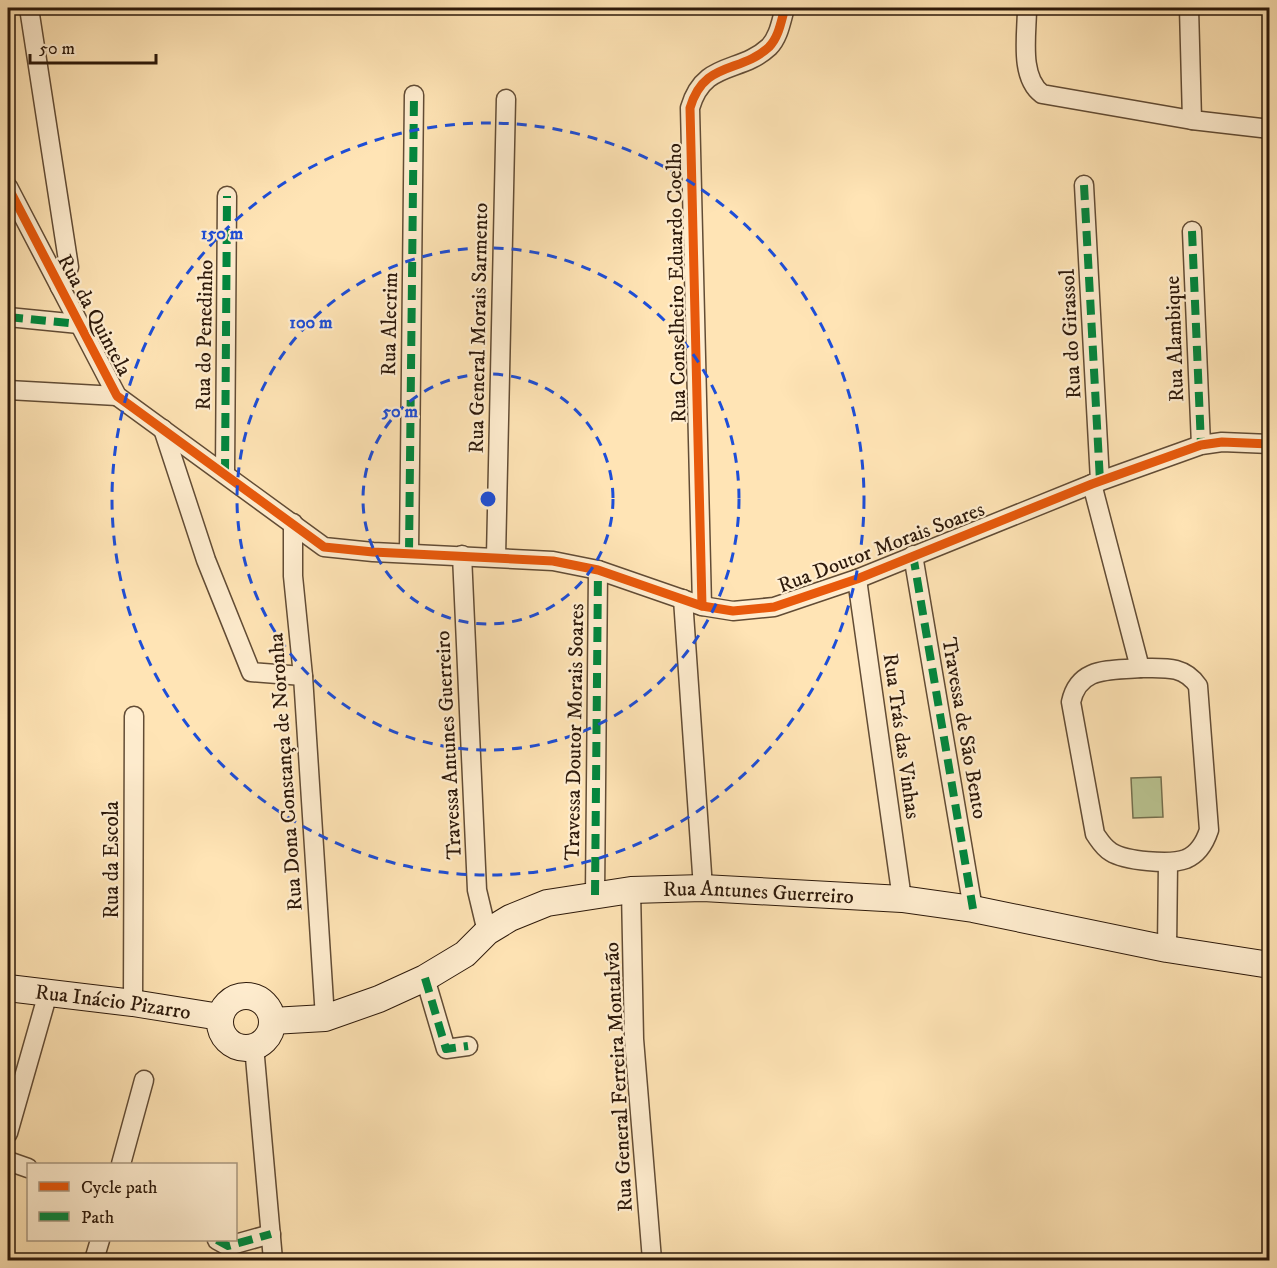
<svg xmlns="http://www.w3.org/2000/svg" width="1277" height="1268" viewBox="0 0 1277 1268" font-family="'IM FELL DW Pica',serif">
<rect width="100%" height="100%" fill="#ffe4b5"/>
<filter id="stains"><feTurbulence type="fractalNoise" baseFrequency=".00333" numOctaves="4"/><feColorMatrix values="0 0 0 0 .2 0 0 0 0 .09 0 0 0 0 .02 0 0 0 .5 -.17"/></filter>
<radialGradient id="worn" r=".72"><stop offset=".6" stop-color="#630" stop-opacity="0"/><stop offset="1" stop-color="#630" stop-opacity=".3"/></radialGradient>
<!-- green -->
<path fill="#bac592" stroke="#746f4e" stroke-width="1.5" d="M1161,777L1163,817L1133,818L1131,778Z"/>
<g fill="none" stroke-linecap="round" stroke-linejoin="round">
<!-- street casing -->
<g stroke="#624c35" stroke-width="21">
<g id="street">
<path d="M29,8L69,267L60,287"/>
<path d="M1027,8C1027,34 1019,77 1042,94L1192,120L1270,129"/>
<path d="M1189,8L1192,120"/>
<path d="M1084,185L1100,481"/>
<path d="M8,187L117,396L324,547L373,552L553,561L598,570L702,606L733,611L774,607L857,579L1092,484L1201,445L1222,442L1270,444"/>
<path d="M1192,231L1201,445"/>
<path d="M8,317L79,324"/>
<path d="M8,390L117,396"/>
<path d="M163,429L206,560L251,672L303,676"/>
<path d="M225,474L227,196"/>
<path d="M1092,484L1140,668"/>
<path d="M293,523V576L303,676L325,1018"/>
<path d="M409,553L414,95"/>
<path d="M462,555L477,890L487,932"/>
<path d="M913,555L973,909"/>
<path d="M496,557L506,99"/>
<path d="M857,579L902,899"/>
<path d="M683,599L703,888"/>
<path d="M702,606L690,108C704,60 740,74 769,47C779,37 781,21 785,8"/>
<path d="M1140,668C1164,668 1184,665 1198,686L1209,830C1205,842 1198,854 1186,859C1170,865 1125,861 1111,852C1103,847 1100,841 1095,834L1071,702C1079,666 1110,671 1140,668Z"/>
<path d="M631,890L634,1039L652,1260"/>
<path d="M595,895L598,570"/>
<path d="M1167,949L1168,863"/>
<path d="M425,978L446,1049L468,1046"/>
<path d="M133,1003L134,716"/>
<path d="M254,1046L273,1260"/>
<path d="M8,1133L48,993"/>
<path d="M8,1161L28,1168"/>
<path d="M121,1164L144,1080"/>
<path d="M217,1240L228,1246L271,1234"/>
<path d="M94,1260L100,1240"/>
</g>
</g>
<!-- secondary casing -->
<g stroke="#2d190a" stroke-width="28">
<g id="secondary">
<path id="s1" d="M8,988L133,1003L220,1017"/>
<circle cx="246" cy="1022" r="26"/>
<path id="s2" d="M272,1021L325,1018L379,999L425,978L465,954L487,932L510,918L547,903L631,890L703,888L902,899L973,909L1167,949L1270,965"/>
</g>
</g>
<!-- street -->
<use href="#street" stroke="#ffedcf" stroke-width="18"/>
<!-- secondary -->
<use href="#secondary" stroke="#ffedcf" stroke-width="26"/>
<!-- quiet -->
<g stroke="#00873e" stroke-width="8" stroke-dasharray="15 8" stroke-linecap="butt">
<path d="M1084,185L1100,481"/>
<path d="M1192,231L1201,445"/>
<path d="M8,317L79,324"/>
<path d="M8,373L9,378"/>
<path d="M225,474L227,196"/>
<path d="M409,553L414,95"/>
<path d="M913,555L973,909"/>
<path d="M595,895L598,570"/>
<path d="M425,978L446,1049L468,1046"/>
<path d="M217,1240L228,1246L271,1234"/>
</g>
<!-- cycleway casing -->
<g stroke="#ffedcf" stroke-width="13">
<g id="cycleway">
<path d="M8,187L117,396L324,547L373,552L553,561L598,570L702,606L733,611L774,607L857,579L1092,484L1201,445L1222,442L1270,444"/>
<path d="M702,606L690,108C704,60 740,74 769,47C779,37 781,21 785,8"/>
</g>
</g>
<!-- cycleway -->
<use href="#cycleway" stroke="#e8590c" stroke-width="9"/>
</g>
<!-- distance rings -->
<g fill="none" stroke="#1d4ed8" stroke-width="3" stroke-dasharray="10 8">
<circle cx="488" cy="499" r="125"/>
<circle cx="488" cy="499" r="251"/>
<circle cx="488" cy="499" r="376"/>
</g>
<g text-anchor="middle" stroke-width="4.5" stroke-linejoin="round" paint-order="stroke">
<!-- street labels -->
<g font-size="21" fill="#2d190a" stroke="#ffedcf">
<text transform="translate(676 283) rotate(-91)" y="7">Rua Conselheiro Eduardo Coelho</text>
<text transform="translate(95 315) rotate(62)" y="7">Rua da Quintela</text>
<text transform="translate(389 324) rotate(-89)" y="7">Rua Alecrim</text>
<text transform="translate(478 328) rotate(-89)" y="7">Rua General Morais Sarmento</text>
<text transform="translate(1070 334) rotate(-93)" y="7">Rua do Girassol</text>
<text transform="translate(204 335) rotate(-89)" y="7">Rua do Penedinho</text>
<text transform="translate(1174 339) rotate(-92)" y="7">Rua Alambique</text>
<text transform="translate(881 547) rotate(-21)" y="7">Rua Doutor Morais Soares</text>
<text transform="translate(965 728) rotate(80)" y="7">Travessa de São Bento</text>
<text transform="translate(574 732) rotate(-89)" y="7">Travessa Doutor Morais Soares</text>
<text transform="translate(902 736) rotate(82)" y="7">Rua Trás das Vinhas</text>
<text transform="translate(448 745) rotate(-93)" y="7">Travessa Antunes Guerreiro</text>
<text transform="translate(285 772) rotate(-94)" y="7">Rua Dona Constança de Noronha</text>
<text transform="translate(111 860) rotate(-90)" y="7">Rua da Escola</text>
<text dy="7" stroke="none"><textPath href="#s2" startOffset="518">Rua Antunes Guerreiro</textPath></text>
<text dy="7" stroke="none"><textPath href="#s1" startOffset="106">Rua Inácio Pizarro</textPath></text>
<text transform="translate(618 1077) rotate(-93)" y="7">Rua General Ferreira Montalvão</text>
</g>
</g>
<circle cx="488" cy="499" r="9" fill="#1d4ed8" stroke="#ffedcf" stroke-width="3"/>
<g font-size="18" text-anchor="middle" font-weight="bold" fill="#1d4ed8" stroke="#ffedcf" stroke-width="4.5" stroke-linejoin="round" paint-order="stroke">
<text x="222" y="239">150 m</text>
<text x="311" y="328">100 m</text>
<text x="400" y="417">50 m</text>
</g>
<!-- margin -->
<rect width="1277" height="1268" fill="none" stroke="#ffe4b5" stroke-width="30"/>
<rect x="9" y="9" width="1259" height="1250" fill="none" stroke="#2d190a" stroke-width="3"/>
<rect x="15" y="15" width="1247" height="1238" fill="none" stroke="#2d190a" stroke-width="1.5"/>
<!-- legend -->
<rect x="27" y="1163" width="210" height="78" fill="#ffedcf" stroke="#ab9880" stroke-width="1.5"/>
<rect x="39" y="1182" width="30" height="9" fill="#e8590c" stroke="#ab9880" stroke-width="1.5"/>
<text x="81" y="1193" font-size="18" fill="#2d190a">Cycle path</text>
<rect x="39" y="1212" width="30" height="9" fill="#00873e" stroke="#ab9880" stroke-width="1.5"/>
<text x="81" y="1223" font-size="18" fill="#2d190a">Path</text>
<!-- scale -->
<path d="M30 54v9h126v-9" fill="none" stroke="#2d190a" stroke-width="3"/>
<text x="39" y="54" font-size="18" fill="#2d190a" stroke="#ffedcf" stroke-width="4.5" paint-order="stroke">50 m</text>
<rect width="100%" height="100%" filter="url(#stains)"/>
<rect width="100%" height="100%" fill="url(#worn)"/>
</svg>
